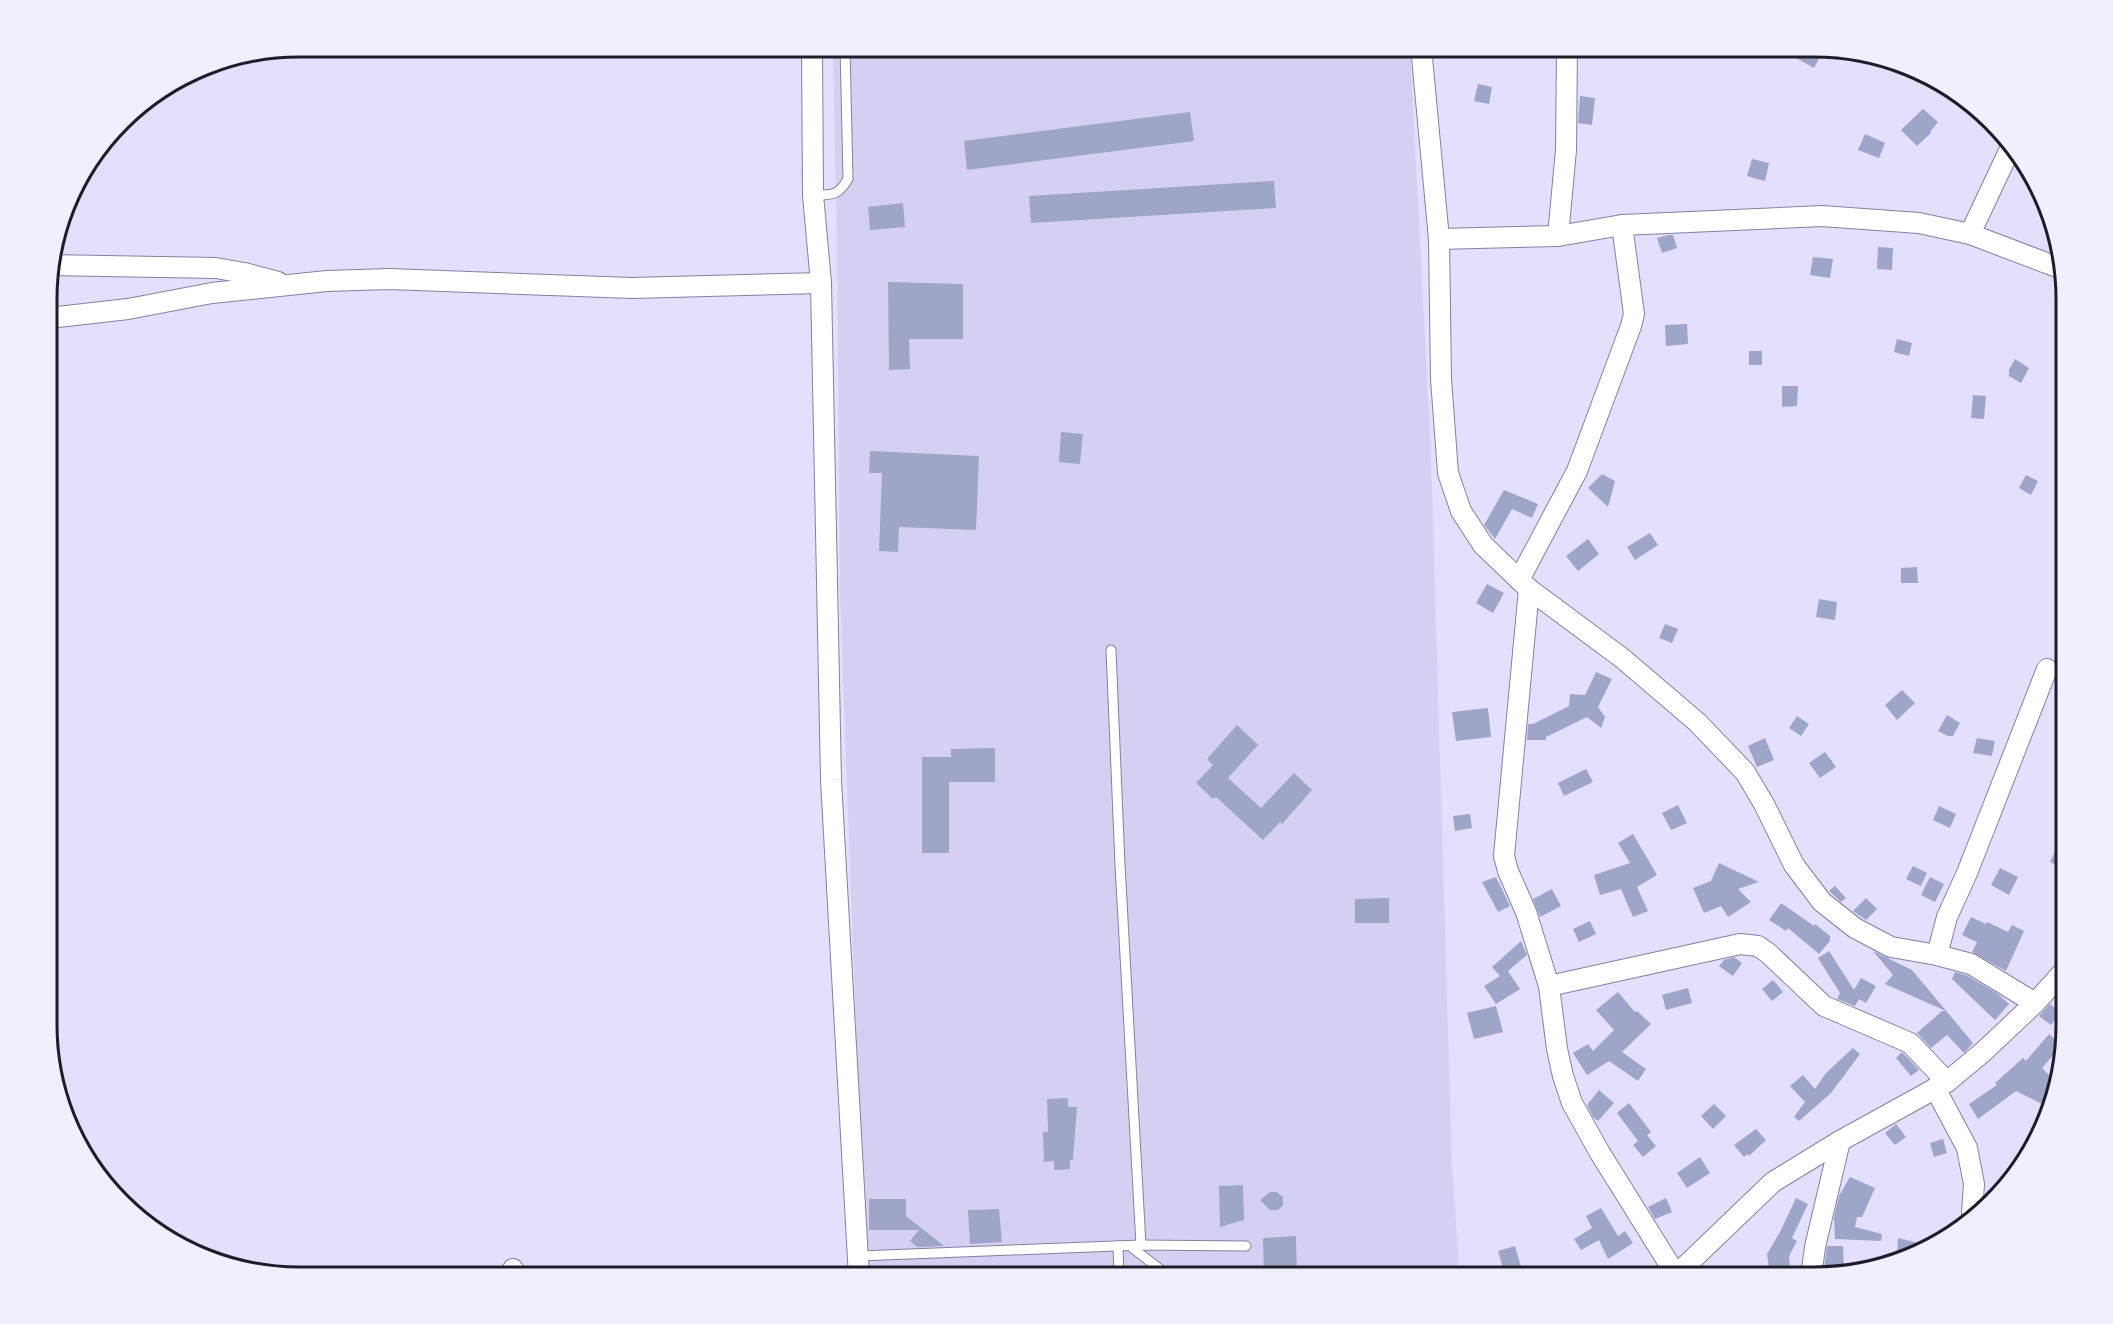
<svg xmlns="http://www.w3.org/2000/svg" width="2113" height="1324" viewBox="0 0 2113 1324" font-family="Cabin,sans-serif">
<rect width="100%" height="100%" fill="#e4dffd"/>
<!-- built -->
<path fill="#d5d0f2" d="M833,47H1410L1431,455L1452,1168L1460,1277H865L840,596L837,256Z"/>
<!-- building -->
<g fill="#9da6c9">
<path d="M1775,46H1810L1822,53L1814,68Z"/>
<path d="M1478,84L1492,87L1489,104L1474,101Z"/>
<path d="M1580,96L1595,98L1592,125L1578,123Z"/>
<path d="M1923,109L1938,122L1930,132L1931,133L1917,146L1901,130Z"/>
<path d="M1190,112L1194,141L967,170L964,141Z"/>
<path d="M1865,134L1885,143L1879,158L1858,150Z"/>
<path d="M1752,159L1769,163L1765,181L1747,176Z"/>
<path d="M1274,181L1276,208L1031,223L1029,196Z"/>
<path d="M903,203L905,227L870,230L868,207Z"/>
<path d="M1669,235H1673L1677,248L1662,253L1657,238Z"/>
<path d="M1878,247L1893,248L1892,270L1877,269Z"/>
<path d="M1813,257L1833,259L1830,278L1810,275Z"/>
<path d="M888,282L963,284V339H909L910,369L889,370Z"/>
<path d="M1687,324L1688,344L1666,346L1665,325Z"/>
<path d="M1897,339L1912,343L1909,356L1894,352Z"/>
<rect x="1749" y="351" width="13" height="14"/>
<path d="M2015,359L2029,368L2021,383L2009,376V370Z"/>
<path d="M1782,386H1798L1797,406L1782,407Z"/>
<path d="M1973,395L1986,396L1984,419L1971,418Z"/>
<path d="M1061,432L1083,434L1080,464L1059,462Z"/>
<path d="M870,451L979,456L976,530L899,527L898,552L879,551L882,473H869Z"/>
<path d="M1602,474L1615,481L1608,507L1588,488Z"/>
<path d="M2026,475L2038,481L2031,495L2019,488Z"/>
<path d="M1504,490L1538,504L1532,518L1512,509L1495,539L1484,525Z"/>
<path d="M1650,533L1658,545L1635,560L1627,547Z"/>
<path d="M1588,539L1599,554L1578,571L1566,556Z"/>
<path d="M1917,567L1918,583H1901V568Z"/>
<path d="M1487,584L1504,593L1493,613L1476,603Z"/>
<path d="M1819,599L1837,602L1835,620L1816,617Z"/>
<path d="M1665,624L1678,629L1672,643L1659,638Z"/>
<path d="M1596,672L1612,679L1598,707L1605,717L1601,728L1587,717L1546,737V740H1527L1528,724H1533L1569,706L1570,694L1585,695Z"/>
<path d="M1902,690L1915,703L1897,720L1885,705Z"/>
<path d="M1488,708L1491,737L1456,741L1452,712Z"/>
<path d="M1947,715L1960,723L1953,736H1948L1938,731Z"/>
<path d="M1797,716L1809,724L1801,736L1789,728Z"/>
<path d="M1237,725L1258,745L1228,778L1261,808L1294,773L1312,790L1282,824L1280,822L1263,840L1216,797L1213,799L1196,783L1213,765L1207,759Z"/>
<path d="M1765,738L1774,760L1757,767L1748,746Z"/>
<path d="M1977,738L1995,741L1992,756L1973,753Z"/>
<path d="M995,748V782H949V853H922V757H951V749Z"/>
<path d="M1825,752L1836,767L1820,778L1809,763Z"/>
<path d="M1586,769L1593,782L1564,796L1558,783Z"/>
<path d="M1678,805L1687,823L1671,830L1662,813Z"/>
<path d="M1939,806L1956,814L1950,828L1933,820Z"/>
<path d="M1470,814L1472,828L1455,831L1453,816Z"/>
<path d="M2066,829V870L2050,862Z"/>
<path d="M1633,834L1657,875L1637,887L1648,911L1633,917L1621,889L1600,895L1594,875L1630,863L1618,843Z"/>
<path d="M1719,863L1759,882L1738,889L1751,902L1728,917L1721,906L1704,913L1693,888L1711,881Z"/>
<path d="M1913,866L1927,873L1921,886L1906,879Z"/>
<path d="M2000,868L2018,877L2009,895L1991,885Z"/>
<path d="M1496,877L1510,906L1498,912L1482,882Z"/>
<path d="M1930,877L1944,884L1935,902L1921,895Z"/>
<path d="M1835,886L1846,898L1841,902L1829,891Z"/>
<path d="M1552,889L1561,906L1540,917L1533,899Z"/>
<path d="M1389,898V923H1355V899Z"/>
<path d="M1866,898L1877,909L1866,920L1853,911Z"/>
<path d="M1781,903L1814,926L1815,924L1830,936V941L1819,954L1788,928L1786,931L1769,920Z"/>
<path d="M1971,917L1986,924L1987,922L2008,932L2012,925L2024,931L2006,971L1972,952L1977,942L1962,935Z"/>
<path d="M1590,921L1596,934L1579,942L1573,929Z"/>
<path d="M1521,941L1527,955L1508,971L1520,989L1496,1004L1484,986L1500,976L1492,967Z"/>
<path d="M1829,951L1854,990L1861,978L1876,986L1866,1003L1859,999L1855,1006L1837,999L1840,993L1818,958Z"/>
<path d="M1873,951L1912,970L1973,1043L1964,1053L1947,1035L1931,1048L1917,1033L1942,1011H1946L1885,984L1893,975Z"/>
<path d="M1734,957L1742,963L1733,976L1719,966L1724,960Z"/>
<path d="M1955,972L1966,975L1998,994L2009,1004L1995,1020L1952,979Z"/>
<path d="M1773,980L1783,992L1772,1001L1762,989Z"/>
<path d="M1688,988L1692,1003L1666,1010L1662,995Z"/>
<path d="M1618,992L1635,1012L1637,1011L1651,1024L1622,1052L1646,1069L1638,1081L1609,1061L1587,1075L1573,1053L1588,1044L1593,1051L1614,1030L1596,1010Z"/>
<path d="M2050,1004L2061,1013L2051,1025L2039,1016Z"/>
<path d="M1496,1006L1503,1032L1474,1039L1467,1013Z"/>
<path d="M2049,1034L2062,1045L2042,1068L2055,1081L2048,1088L2055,1096L2052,1109L2016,1091L1978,1119L1969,1104L1997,1085L1995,1083L2023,1058L2026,1061Z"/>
<path d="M1853,1048L1860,1054L1831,1093L1799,1121L1794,1117L1805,1102L1790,1086L1803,1075L1815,1089L1826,1073Z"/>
<path d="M1902,1052L1919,1070L1911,1076L1896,1058Z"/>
<path d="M1599,1090L1614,1103L1598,1121L1593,1117L1587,1105Z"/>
<path d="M1068,1098V1107H1077L1073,1160H1070V1169L1054,1170V1161L1044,1162L1043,1132H1048L1047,1099Z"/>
<path d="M1629,1103L1651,1132L1647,1135L1656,1146L1643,1157L1633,1145L1638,1141L1617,1113Z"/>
<path d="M1714,1104L1726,1116L1713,1129L1701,1116Z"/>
<path d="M1896,1124L1906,1137L1895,1145L1885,1133Z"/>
<path d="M1756,1129L1766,1140L1749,1156L1748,1154L1744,1157L1734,1145Z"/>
<path d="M1943,1139L1947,1153L1934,1157L1930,1143Z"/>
<path d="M1700,1157L1710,1173L1687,1188L1677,1173Z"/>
<path d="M1850,1177L1875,1188L1862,1217H1857L1855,1227L1882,1234L1881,1241L1835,1239L1834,1217L1839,1196Z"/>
<path d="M1243,1185L1244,1220L1220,1227L1219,1186Z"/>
<path d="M1270,1192H1277L1283,1197V1205L1278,1210H1270L1260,1200Z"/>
<path d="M1666,1198L1672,1212L1655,1219L1648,1207Z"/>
<path d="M1796,1198L1808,1204L1792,1238L1797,1241L1789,1256L1791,1277H1770L1767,1254L1780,1232Z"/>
<path d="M869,1199H906V1216L944,1246L917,1247L910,1241L919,1230H869Z"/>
<path d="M1601,1208L1618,1236L1625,1231L1633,1243L1608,1259L1599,1240L1581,1250L1574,1239L1592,1228L1586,1216Z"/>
<path d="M999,1209L1002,1242L970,1244L968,1210Z"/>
<path d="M1296,1236L1297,1277H1264L1263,1238Z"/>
<path d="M1898,1238L1931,1246L1897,1257Z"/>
<path d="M1515,1246L1521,1267L1504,1272L1498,1251Z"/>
<path d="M1827,1246H1843L1844,1273L1823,1277Z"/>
</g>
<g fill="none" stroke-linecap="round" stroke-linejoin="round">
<!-- lane casing -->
<g stroke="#867fa1" stroke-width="11">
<g id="lane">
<path d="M813,195C832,195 838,196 848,179L845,47"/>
<path d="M1111,650L1120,865L1141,1245"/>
<path d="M1118,1246L1119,1277"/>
<path d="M1130,1246L1170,1277"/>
<path d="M859,1256L1141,1245L1246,1246"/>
</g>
</g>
<!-- street casing -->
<g stroke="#867fa1" stroke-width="22">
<g id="street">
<path d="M812,47L813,195L821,283L831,780L859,1277"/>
<path d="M1421,47L1439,239L1441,379L1448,473L1461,511L1483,545L1529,589L1622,658L1697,722L1745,772L1764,804L1794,865L1822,902L1855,928L1891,947L1937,955L1971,964L2035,1003"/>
<path d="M1970,234L2010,149"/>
<path d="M1558,236L1566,150L1567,47"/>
<path d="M1439,239L1558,236L1622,225L1822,216L1919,223L1970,234L2062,269"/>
<path d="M49,265L216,268L244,273L278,282"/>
<path d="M49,318L128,309L212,293L327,281L389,279L632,288L821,283"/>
<path d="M1519,580L1577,471L1631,326L1634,314L1622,225"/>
<path d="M1529,589L1504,856L1508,871L1526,912L1549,986L1557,1049L1563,1076L1572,1103L1600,1153L1676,1275"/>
<path d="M1937,955L1947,917L1967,873L2047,669"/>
<path d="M1549,986L1740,944L1758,946L1768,953L1824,1006L1910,1043L1947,1082"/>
<path d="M1935,1088L1967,1148L1974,1184L1972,1213"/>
<path d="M513,1269V1277"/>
<path d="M1674,1277L1773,1182L1840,1141L1947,1082L1983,1052L2035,1003L2066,969"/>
<path d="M1811,1277L1815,1247L1840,1141"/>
</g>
</g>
<!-- lane -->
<use href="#lane" stroke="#fff" stroke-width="9"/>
<!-- street -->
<use href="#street" stroke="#fff" stroke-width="20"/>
</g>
<!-- crop -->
<path d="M0 0H2113V1324H0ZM299 57H1814A242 242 0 0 1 2056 299V1025A242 242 0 0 1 1814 1267H299A242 242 0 0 1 57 1025V299A242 242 0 0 1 299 57Z" fill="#f1eefe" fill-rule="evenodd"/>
<path fill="none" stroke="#1f1c2a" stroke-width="3" d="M299 57H1814A242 242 0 0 1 2056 299V1025A242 242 0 0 1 1814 1267H299A242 242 0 0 1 57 1025V299A242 242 0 0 1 299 57Z"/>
</svg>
